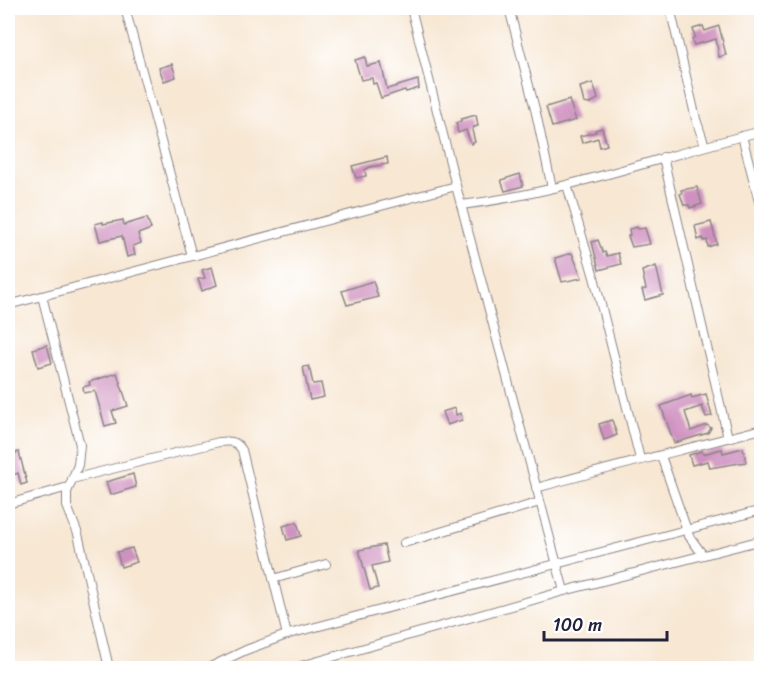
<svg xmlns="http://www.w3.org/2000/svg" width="769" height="676" viewBox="0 0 769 676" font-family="Sriracha,sans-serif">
<rect width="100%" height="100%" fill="#fff"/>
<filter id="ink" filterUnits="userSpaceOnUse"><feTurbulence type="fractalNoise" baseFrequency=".0167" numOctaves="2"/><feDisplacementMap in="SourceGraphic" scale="12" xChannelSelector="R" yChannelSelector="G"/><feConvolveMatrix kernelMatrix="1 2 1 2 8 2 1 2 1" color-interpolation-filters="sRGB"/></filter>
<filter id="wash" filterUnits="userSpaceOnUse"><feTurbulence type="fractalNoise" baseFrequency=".008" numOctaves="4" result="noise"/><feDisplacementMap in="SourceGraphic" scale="24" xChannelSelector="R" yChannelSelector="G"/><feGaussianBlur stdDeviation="1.35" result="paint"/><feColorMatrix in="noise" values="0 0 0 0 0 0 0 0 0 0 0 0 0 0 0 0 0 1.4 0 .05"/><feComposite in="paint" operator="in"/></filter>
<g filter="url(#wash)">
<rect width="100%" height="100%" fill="#f7e7d3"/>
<g id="blocks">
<!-- building -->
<g fill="#cf91c0">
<path d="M703,26L705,31L719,26L726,55L719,57L716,39L694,45L692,39L695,37L693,29Z"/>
<path d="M365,57L367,66L381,63L387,89L418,80L419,88L406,92L405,90L381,98L376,83L373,84L372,78L361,80L355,60Z"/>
<path d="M172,64L176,77L164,81L159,68Z"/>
<path d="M593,83L598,99L589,104L584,103L580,87Z"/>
<path d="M569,100L576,120L552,127L546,107Z"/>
<path d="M476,115L478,126L474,127L472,130L475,142L471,144L466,130L458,133L456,123L461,121V119Z"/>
<path d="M602,128L607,145L600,147L598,138L582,143L580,136L596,132L595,130Z"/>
<path d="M387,157L388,164L370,167L365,170L366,176L356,178L352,166Z"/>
<path d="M520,174L523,186L505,191L501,180Z"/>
<path d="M697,187L702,204L690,208L689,205H684L680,194L682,193L681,190Z"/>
<path d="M147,218L151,229L138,234L141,243L133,246L135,255L127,257L122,236L100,241L95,224L103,222V224L123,220L124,225Z"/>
<path d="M711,222L717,244L708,247L707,240L704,241L703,238L698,240L695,226Z"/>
<path d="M637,227L638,229L645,228L650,244L632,247L628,236L630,235L629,229Z"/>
<path d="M598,240L603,253L605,252L607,256L618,253L621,264L599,270L592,242Z"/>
<path d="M572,253L582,278L562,282L555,258Z"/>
<path d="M656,266L663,295L645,300L642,290L646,289L642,271Z"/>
<path d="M212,267L217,285L202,291L198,279L205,278L202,270Z"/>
<path d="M373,281L378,297L347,305L342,291Z"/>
<path d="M47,345L52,363L38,367L33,349Z"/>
<path d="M309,366L313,384L321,383L324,397L310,400L303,367Z"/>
<path d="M117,373L128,406L112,411L116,423L105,426L95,391L84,393L83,387L90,385L89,382Z"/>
<path d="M706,394L712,416L706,417L702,406L685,412L691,431L707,425L711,428L708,433L674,443L661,406L691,395L692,398Z"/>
<path d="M455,408L456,415L461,413L462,420L447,425L442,412Z"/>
<path d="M612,420L617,435L604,440L599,424Z"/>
<path d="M743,448L746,462L710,468L708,461L692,465L689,455L702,451L703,454L722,449L723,453Z"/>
<path d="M19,452L27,483L21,485L18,473L13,475L12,471L8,472V455Z"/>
<path d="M133,474L136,487L110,495L106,482Z"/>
<path d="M297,522L301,536L287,540L283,526Z"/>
<path d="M384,545L388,562L372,566L378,588L370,590L359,550Z"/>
<path d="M132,548L137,562L121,567L117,552Z"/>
</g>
</g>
</g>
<g filter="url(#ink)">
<use href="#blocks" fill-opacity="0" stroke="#8c8487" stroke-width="1.5"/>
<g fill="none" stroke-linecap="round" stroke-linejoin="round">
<!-- minor casing -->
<g stroke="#8c8487" stroke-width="10">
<g id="minor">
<path d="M125,8L192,256"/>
<path d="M509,8L536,113L552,188"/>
<path d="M670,8L696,119L705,146"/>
<path d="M742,136L762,213"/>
<path d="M663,157L728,438"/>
<path d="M567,185L594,277L640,459"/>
<path d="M456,186L564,591"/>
<path d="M461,205C563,193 662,156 762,131"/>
<path d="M42,296L80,445L78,465L67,492V506L78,534L109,668"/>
<path d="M8,305L456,186L411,8"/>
<path d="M661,456L689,536L703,555"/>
<path d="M72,479L219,442C228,441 236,440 242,450L287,635"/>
<path d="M536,488C611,467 686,449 762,429"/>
<path d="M8,504L68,487"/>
<path d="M404,543L540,502"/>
<path d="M273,579L326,564"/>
<path d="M208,668L246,650L289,634L762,510"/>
<path d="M294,668L564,591L762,540"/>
</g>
</g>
<!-- minor -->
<use href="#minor" stroke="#fff" stroke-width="8"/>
</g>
</g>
<!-- margin -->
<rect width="769" height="676" fill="none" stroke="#fff" stroke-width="30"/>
<!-- scale -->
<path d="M544 631v9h123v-9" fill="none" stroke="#22223b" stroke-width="3"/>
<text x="553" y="631" font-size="18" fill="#22223b" stroke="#ffffff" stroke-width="4.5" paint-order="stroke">100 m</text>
</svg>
